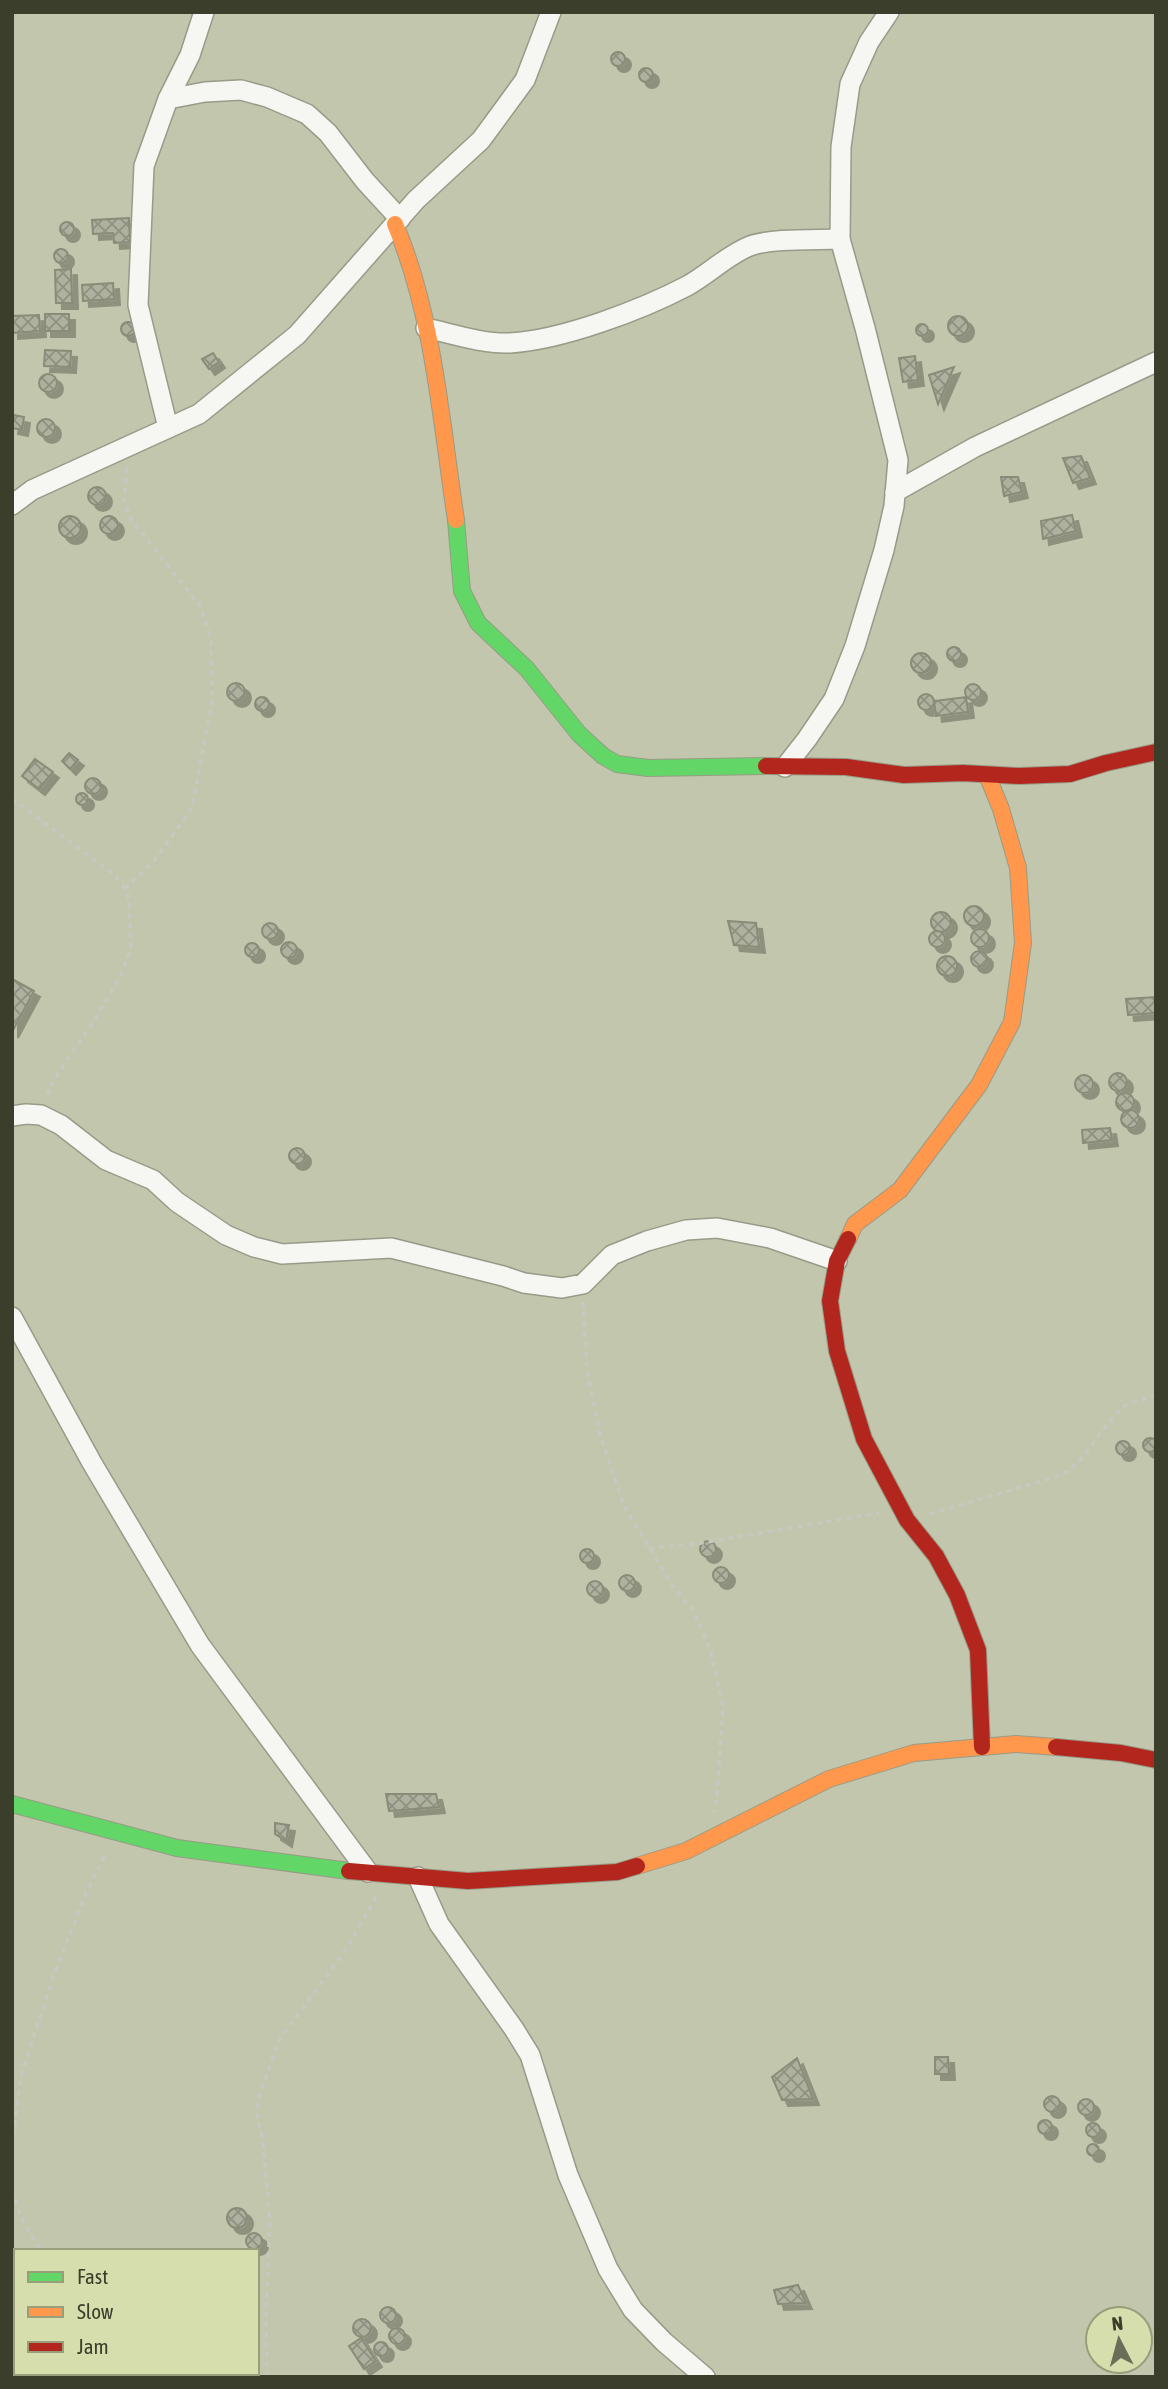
<svg xmlns="http://www.w3.org/2000/svg" width="1168" height="2389" viewBox="0 0 1168 2389" font-family="'Asap Condensed',sans-serif">
<defs>
<pattern id="building-cross-hatch" width="8" height="8" patternUnits="userSpaceOnUse" patternTransform="scale(1.75)"><rect width="8" height="8" fill="#aeb19d"/><path d="M0 0l8 8M0 8l8-8" fill="none" stroke="#8f9180"/></pattern>
<filter id="shadow"><feDropShadow dx="6" dy="6" stdDeviation="0" flood-color="#0004"/></filter>
</defs>
<rect width="100%" height="100%" fill="#c2c6ac"/>
<!-- building -->
<g fill="url(#building-cross-hatch)" stroke="#898c78" stroke-width="2" filter="url(#shadow)">
<circle cx="618" cy="59" r="7"/>
<circle cx="646" cy="75" r="7"/>
<path d="M129,218L130,242L114,243L113,233L93,234L92,220Z"/>
<circle cx="67" cy="229" r="7"/>
<circle cx="61" cy="256" r="7"/>
<path d="M71,269L72,303H56L55,270Z"/>
<path d="M113,283L114,299L83,301L82,285Z"/>
<rect x="45" y="314" width="24" height="17"/>
<path d="M39,315L40,331L12,333V316Z"/>
<circle cx="958" cy="326" r="10"/>
<circle cx="128" cy="329" r="7"/>
<circle cx="922" cy="330" r="6"/>
<path d="M45,350L71,351L70,367L44,366Z"/>
<path d="M213,353L219,362L209,369L202,359Z"/>
<path d="M915,356L918,380L903,382L899,358Z"/>
<path d="M954,367L938,404L929,375Z"/>
<circle cx="48" cy="383" r="9"/>
<path d="M14,415L24,417L22,430L12,428Z"/>
<circle cx="46" cy="428" r="9"/>
<path d="M1081,456L1090,478L1073,483L1063,458Z"/>
<path d="M1001,477H1018L1022,492L1004,496Z"/>
<circle cx="97" cy="496" r="9"/>
<path d="M1072,515L1076,531L1043,539L1041,521Z"/>
<circle cx="70" cy="527" r="11"/>
<circle cx="109" cy="525" r="9"/>
<circle cx="954" cy="654" r="7"/>
<circle cx="921" cy="663" r="10"/>
<circle cx="236" cy="692" r="9"/>
<circle cx="973" cy="692" r="8"/>
<circle cx="926" cy="702" r="8"/>
<path d="M966,697L968,712L936,716L934,701Z"/>
<circle cx="262" cy="704" r="7"/>
<path d="M69,753L78,760L70,769L62,761Z"/>
<path d="M35,759L53,772L39,789L22,776Z"/>
<circle cx="93" cy="786" r="8"/>
<circle cx="82" cy="799" r="6"/>
<circle cx="974" cy="916" r="10"/>
<circle cx="941" cy="922" r="10"/>
<path d="M728,921L756,923L759,947L734,945Z"/>
<circle cx="270" cy="931" r="8"/>
<circle cx="980" cy="938" r="9"/>
<circle cx="937" cy="939" r="8"/>
<circle cx="289" cy="950" r="8"/>
<circle cx="252" cy="950" r="7"/>
<circle cx="979" cy="959" r="8"/>
<circle cx="947" cy="966" r="10"/>
<path d="M12,979L34,991L12,1032Z"/>
<path d="M1156,997V1013L1128,1015L1126,999Z"/>
<circle cx="1118" cy="1082" r="9"/>
<circle cx="1084" cy="1084" r="9"/>
<circle cx="1125" cy="1102" r="9"/>
<circle cx="1130" cy="1119" r="9"/>
<path d="M1110,1128L1112,1140L1083,1143L1082,1130Z"/>
<circle cx="297" cy="1156" r="8"/>
<circle cx="1150" cy="1445" r="7"/>
<circle cx="1123" cy="1448" r="7"/>
<circle cx="708" cy="1549" r="8"/>
<circle cx="587" cy="1556" r="7"/>
<circle cx="721" cy="1575" r="8"/>
<circle cx="627" cy="1583" r="8"/>
<circle cx="595" cy="1589" r="8"/>
<path d="M386,1794H436L439,1807L389,1811Z"/>
<path d="M275,1823L289,1825L286,1841L275,1834Z"/>
<path d="M935,2057H948L949,2074H935Z"/>
<path d="M797,2058L813,2099L782,2100L772,2077Z"/>
<circle cx="1052" cy="2104" r="8"/>
<circle cx="1086" cy="2107" r="8"/>
<circle cx="1045" cy="2127" r="7"/>
<circle cx="1093" cy="2130" r="7"/>
<circle cx="1093" cy="2150" r="6"/>
<circle cx="237" cy="2218" r="10"/>
<circle cx="254" cy="2241" r="8"/>
<path d="M798,2285L806,2303L778,2304L774,2290Z"/>
<circle cx="388" cy="2315" r="8"/>
<circle cx="362" cy="2328" r="9"/>
<circle cx="397" cy="2336" r="8"/>
<path d="M361,2338L376,2361L364,2369L349,2346Z"/>
<circle cx="381" cy="2349" r="7"/>
</g>
<g fill="none" stroke-linecap="round" stroke-linejoin="round">
<!-- street casing -->
<g stroke="#989b87" stroke-width="22">
<g id="street">
<path d="M168,99L205,92L241,90L267,97L307,114L328,133L365,181L400,219"/>
<path d="M426,328C453,334 482,344 510,343C562,340 641,310 687,286C709,274 727,255 750,246C771,238 816,240 840,239"/>
<path d="M168,428L138,305L144,166L168,99L190,55L204,12"/>
<path d="M895,492L975,447L1156,362"/>
<path d="M12,505L32,490L199,414L297,335L416,200L481,140L525,80L551,12"/>
<path d="M785,767L807,739L834,699L855,646L884,550L894,506L898,460L865,328L840,239L841,147L850,84L869,42L889,12"/>
<path d="M12,1116L26,1114L41,1115L61,1125L106,1160L153,1180L177,1202L226,1235L254,1247L282,1254L391,1248L503,1276L524,1283L562,1288L583,1284L612,1255L647,1241L686,1230L717,1228L770,1238L837,1261"/>
<path d="M12,1317L92,1463L200,1645L368,1872"/>
<path d="M418,1877L439,1924L514,2029L530,2055L568,2175L608,2269L633,2310L664,2342L705,2377"/>
</g>
</g>
<!-- fast casing -->
<g stroke="#989b87" stroke-width="18">
<g id="fast">
<path d="M456,520L462,591L478,623L527,669L579,734L603,756L617,764L648,768L766,766"/>
<path d="M12,1804L177,1848L349,1871"/>
</g>
</g>
<!-- slow casing -->
<g stroke="#989b87" stroke-width="18">
<g id="slow">
<path d="M395,224C434,316 441,422 456,520"/>
<path d="M848,1239L855,1224L900,1190L979,1085L1012,1022L1023,943L1018,868L1001,809L987,775"/>
<path d="M637,1866L686,1851L829,1779L914,1753L1016,1744L1056,1747"/>
</g>
</g>
<!-- jam casing -->
<g stroke="#989b87" stroke-width="18">
<g id="jam">
<path d="M766,766L846,767L904,775L963,773L1019,776L1070,774L1106,763L1156,752"/>
<path d="M848,1239L837,1261L830,1301L837,1351L864,1439L907,1520L936,1556L957,1595L978,1650L982,1747"/>
<path d="M1056,1747L1121,1753L1156,1760"/>
<path d="M349,1871L468,1881L617,1872L637,1866"/>
</g>
</g>
<!-- path -->
<g stroke="#c7c9c0" stroke-width="3.5" stroke-dasharray="5 5" stroke-linecap="butt">
<path d="M12,799L115,875L125,889L129,899L131,948L121,975L95,1019L52,1083L47,1096"/>
<path d="M125,889L154,861L192,808L212,702L211,640L201,607L130,518L124,501L127,466"/>
<path d="M583,1302L587,1371L600,1434L624,1506L674,1588L694,1611L710,1649L723,1706L717,1796L714,1812"/>
<path d="M930,1514L1062,1475L1078,1463L1115,1414L1129,1403L1156,1396"/>
<path d="M649,1548L695,1544L879,1513"/>
<path d="M12,2145L21,2076L53,1977L86,1893L107,1852"/>
<path d="M12,2190L23,2222L41,2251"/>
<path d="M159,2373L162,2377"/>
<path d="M267,2377L266,2314L270,2222L263,2141L257,2115L259,2096L279,2040L347,1948L376,1897"/>
</g>
<!-- street -->
<use href="#street" stroke="#f6f6f3" stroke-width="19"/>
<!-- fast -->
<use href="#fast" stroke="#63d668" stroke-width="16"/>
<!-- slow -->
<use href="#slow" stroke="#ff974d" stroke-width="16"/>
<!-- jam -->
<use href="#jam" stroke="#b3261e" stroke-width="16"/>
</g>
<!-- border -->
<rect width="1168" height="2389" fill="none" stroke="#3b3e2b" stroke-width="28"/>
<!-- legend -->
<rect x="14" y="2249" width="245" height="126" fill="#d7deae" stroke="#999e7a" stroke-width="2"/>
<rect x="28" y="2272" width="35" height="10" fill="#63d668" stroke="#999e7a" stroke-width="2"/>
<text x="77" y="2284" font-size="21" fill="#3b3e2b">Fast</text>
<rect x="28" y="2307" width="35" height="10" fill="#ff974d" stroke="#999e7a" stroke-width="2"/>
<text x="77" y="2319" font-size="21" fill="#3b3e2b">Slow</text>
<rect x="28" y="2342" width="35" height="10" fill="#b3261e" stroke="#999e7a" stroke-width="2"/>
<text x="77" y="2354" font-size="21" fill="#3b3e2b">Jam</text>
<!-- north arrow -->
<g transform="translate(1119 2340) rotate(354)"><circle r="33" fill="#d7deae" stroke="#999e7a" stroke-width="2"/>
<path d="M0-5L12 26L0 18L-12 26Z" fill="#6a6e58"/>
<text y="-10" font-size="19" font-weight="bold" text-anchor="middle" fill="#3b3e2b">N</text>
</g>
</svg>
